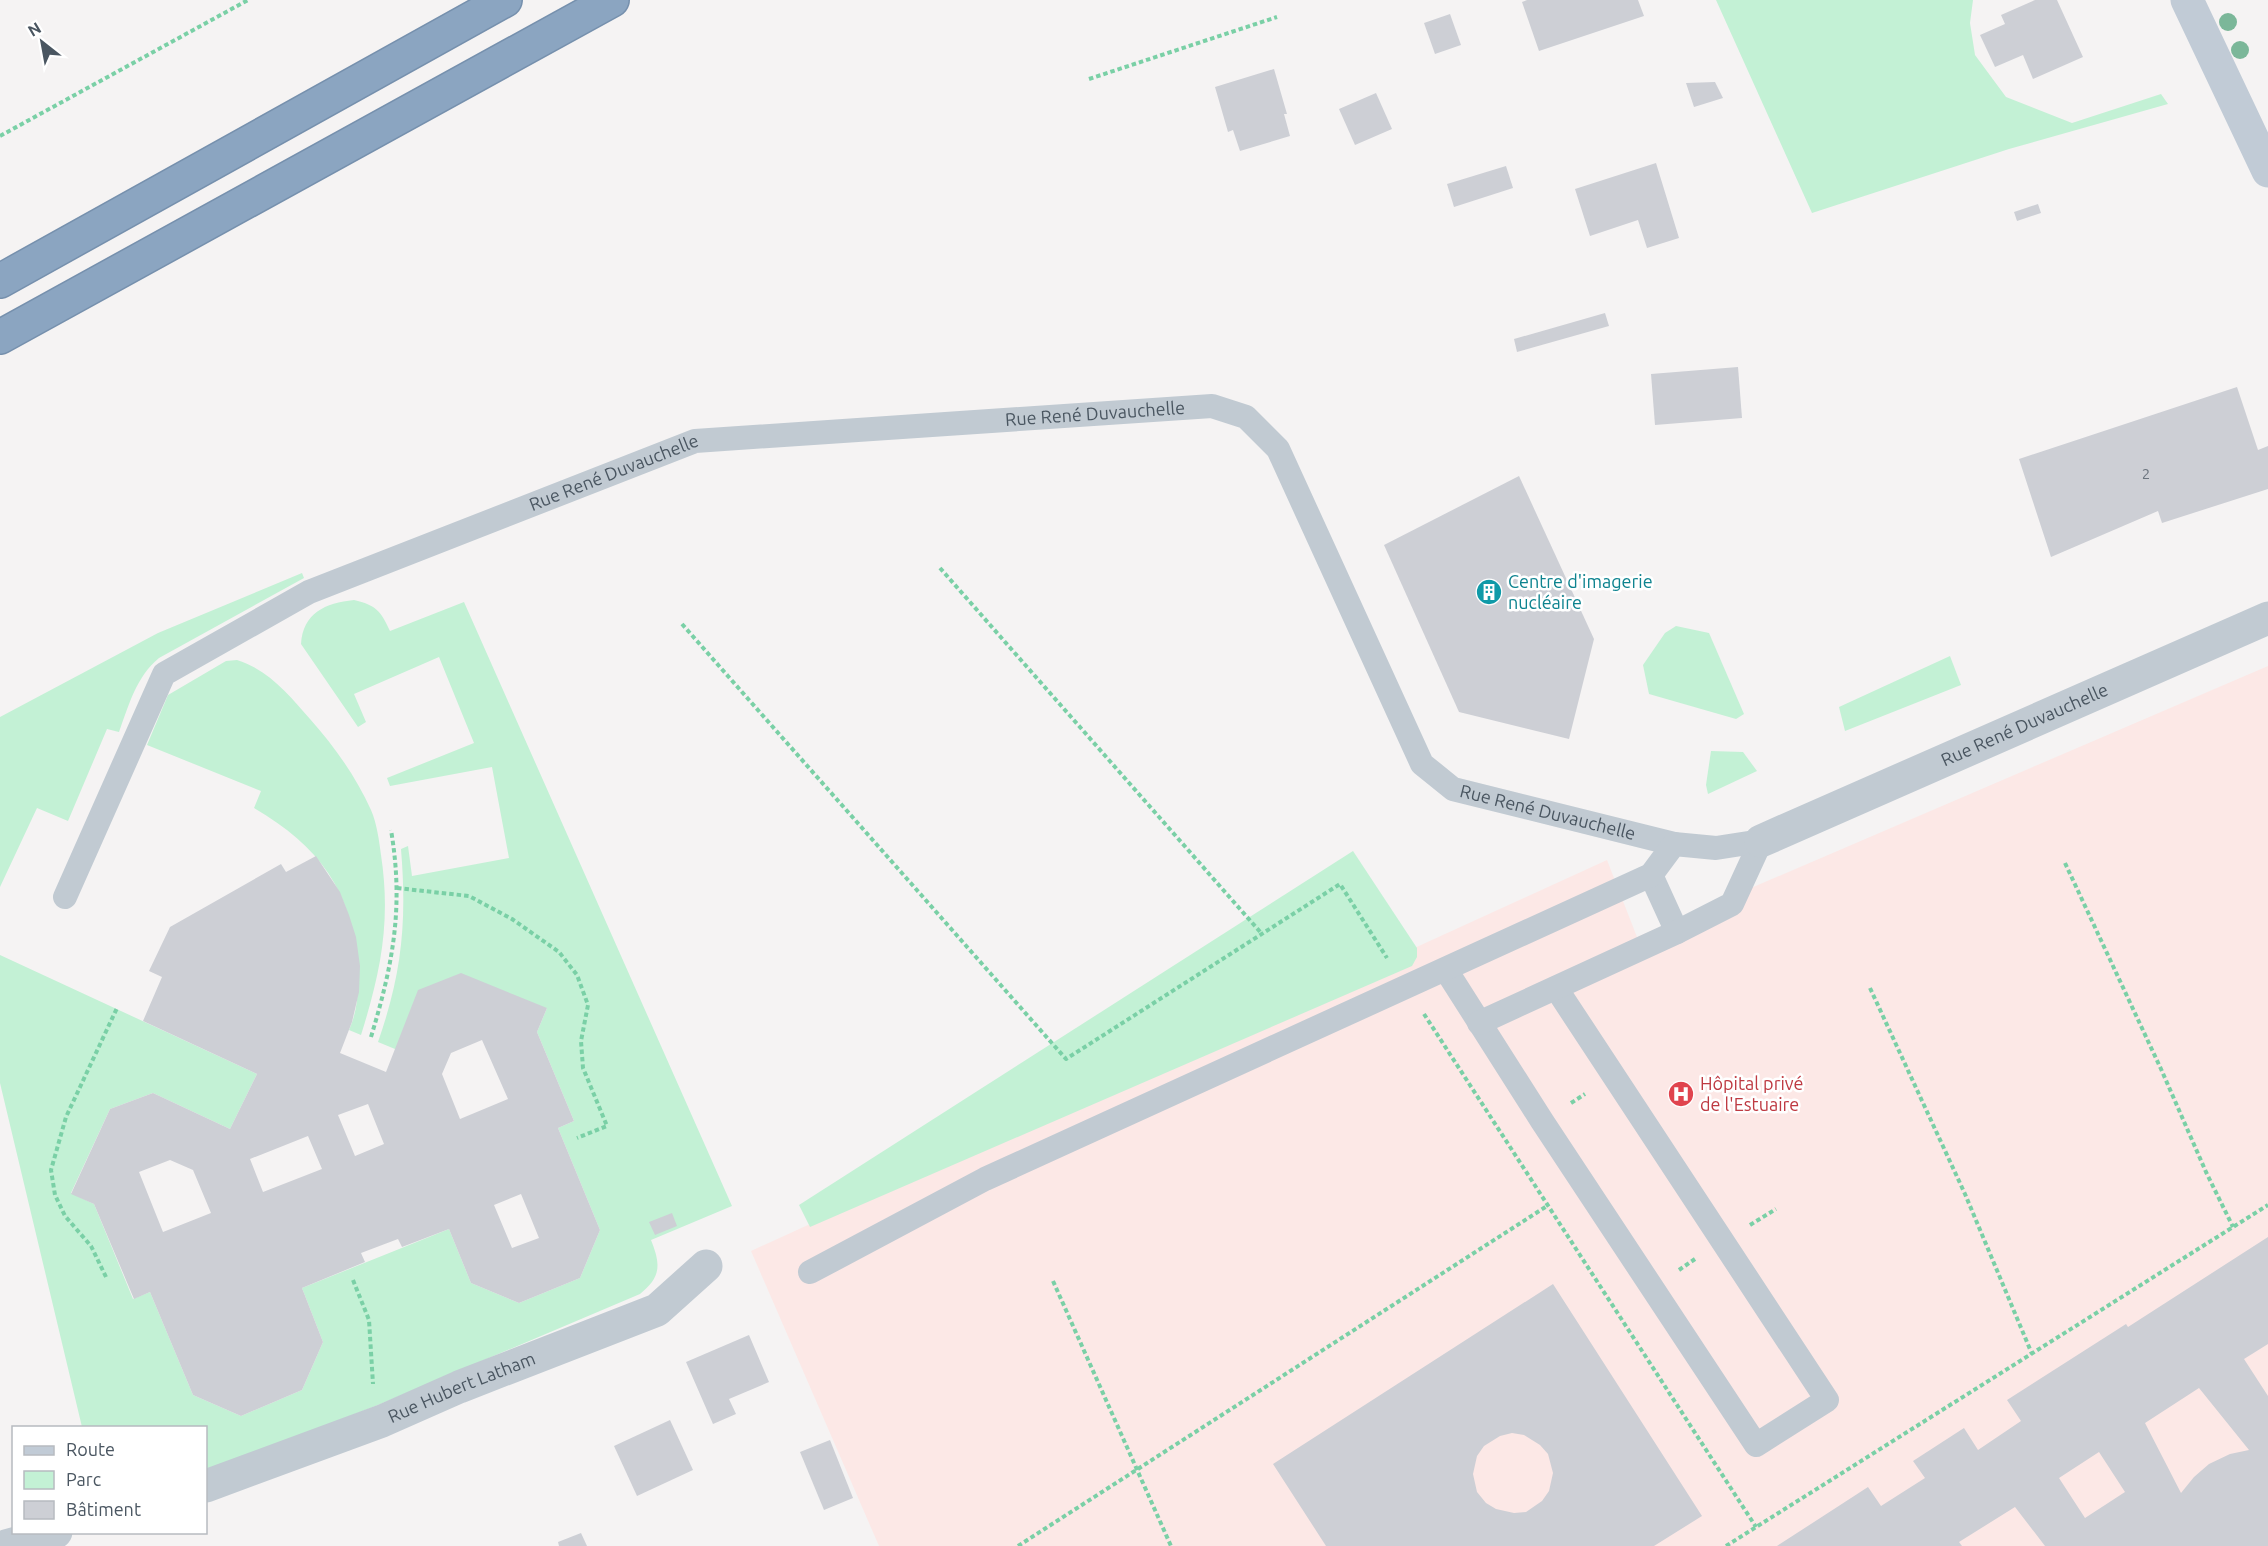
<svg xmlns="http://www.w3.org/2000/svg" width="2268" height="1546" viewBox="0 0 2268 1546" font-family="Ubuntu,sans-serif">
<rect width="100%" height="100%" fill="#f5f3f3"/>
<!-- medical -->
<path fill="#fce8e6" d="M2268,666V1546H879L751,1251L1607,860L1637,937Z"/>
<!-- green -->
<g fill="#c3f1d5">
<path d="M1716,0H1973L1970,23L1975,55L2006,97L2072,123L2161,94L2168,104L2009,149L1812,213Z"/>
<path d="M302,573L304,578L159,658C136,677 129,705 119,732L107,729L68,821L37,808L0,887V717L158,633Z"/>
<path d="M354,600C376,605 381,611 390,631L464,602L732,1206L651,1240C661,1265 661,1277 640,1294L378,1405L206,1472V1428L82,1427L0,1083V955L257,1074L230,1129L153,1093L110,1109L71,1193L94,1204L133,1299L150,1292L193,1395L241,1416L302,1390L323,1342L302,1288L449,1229L471,1283L519,1303L580,1278L600,1230L558,1128L574,1121L537,1032L547,1008L395,1049L378,1042C402,973 407,922 401,849L408,846L412,876L509,858L492,767L390,786L387,778L474,743L439,657L354,694L366,722L358,727L301,644C303,613 325,603 354,600Z"/>
<path d="M1676,626L1709,633L1744,714L1736,719L1649,694L1643,665L1665,633Z"/>
<path d="M1950,656L1961,685L1845,731L1839,707Z"/>
<path d="M237,660C269,670 289,695 310,719C335,747 356,777 371,810C377,824 379,840 381,855C391,921 381,971 361,1035L349,1030C358,1010 359,989 357,967C353,891 319,846 254,808L261,791L147,745L168,695L226,661Z"/>
<path d="M1711,751L1743,752L1757,771L1708,794L1706,785Z"/>
<path d="M1353,851L1417,948V957L1412,966L810,1227L799,1205Z"/>
</g>
<!-- building -->
<g fill="#cdcfd5" fill-rule="evenodd">
<path d="M1527,0H1638L1644,16L1539,51L1522,2Z"/>
<path d="M2035,0H2057L2083,57L2033,79L2023,55L1995,67L1980,35L2005,24L2001,15Z"/>
<path d="M1450,14L1461,45L1435,54L1424,23Z"/>
<path d="M1274,69L1287,114H1284L1290,136L1240,151L1233,130L1228,132L1215,87Z"/>
<path d="M1715,82L1723,98L1694,107L1686,83Z"/>
<path d="M1376,93L1392,129L1355,145L1339,109Z"/>
<path d="M1656,163L1679,238L1647,248L1638,220L1590,236L1575,189Z"/>
<path d="M1506,166L1513,188L1454,207L1447,184Z"/>
<path d="M2038,204L2041,213L2017,221L2014,212Z"/>
<path d="M1605,313L1609,326L1517,352L1514,339Z"/>
<path d="M1738,367L1742,418L1655,425L1651,374Z"/>
<path d="M2237,387L2258,450L2268,446V489L2162,523L2158,511L2051,557L2019,459Z"/>
<path d="M1519,476L1594,639L1569,739L1459,712L1384,545Z"/>
<path d="M316,856L340,892L349,915L356,937L360,966L359,992L352,1022L340,1053L386,1072L418,990L461,973L547,1008L537,1032L574,1121L558,1128L600,1230L580,1278L519,1303L471,1283L449,1229L402,1247L398,1239L361,1253L365,1262L302,1288L323,1342L302,1390L241,1416L193,1395L150,1292L134,1299L94,1204L71,1194L110,1109L153,1093L230,1129L257,1074L143,1021L162,977L149,971L170,927L281,864L286,872ZM482,1040L508,1099L460,1119L442,1074L451,1053ZM368,1104L384,1144L355,1156L338,1115ZM308,1136L322,1169L263,1192L250,1159ZM170,1160L193,1170L211,1213L163,1232L139,1172ZM521,1194L539,1238L512,1248L494,1205Z"/>
<path d="M672,1213L677,1226L655,1235L649,1222Z"/>
<path d="M2268,1237V1344L2244,1359L2268,1396V1546H2045L2015,1507L1959,1542L1962,1546H1777L1868,1487L1881,1506L1925,1478L1913,1461L1964,1428L1978,1450L2021,1421L2007,1400L2126,1324L2128,1327ZM2199,1388L2249,1450L2230,1454L2209,1464L2194,1477L2181,1493L2145,1423ZM2099,1452L2125,1492L2085,1518L2059,1478Z"/>
<path d="M1553,1284L1702,1516L1654,1546H1326L1273,1464ZM1512,1433L1524,1435L1540,1445L1548,1454L1553,1473L1549,1491L1542,1501L1526,1512L1514,1513L1496,1509L1486,1503L1477,1492L1473,1474L1477,1456L1484,1446L1500,1436Z"/>
<path d="M749,1335L769,1382L729,1399L736,1414L713,1424L686,1362Z"/>
<path d="M670,1420L693,1470L637,1496L614,1446Z"/>
<path d="M830,1440L853,1498L824,1510L800,1452Z"/>
<path d="M581,1533L587,1546H559L558,1542Z"/>
</g>
<g fill="none" stroke-linecap="round" stroke-linejoin="round">
<!-- highway casing -->
<g stroke="#7690ad" stroke-width="36">
<g id="highway">
<path d="M0,281L505,0"/>
<path d="M0,337L612,0"/>
</g>
</g>
<!-- path -->
<g stroke="#7ad0a6" stroke-width="4" stroke-dasharray="4.5 3" stroke-linecap="butt">
<path d="M1089,79L1277,17"/>
<path d="M0,136L248,0"/>
<path d="M940,568L1262,934"/>
<path d="M682,624L1066,1059L1340,884L1387,958"/>
<path d="M2065,863L2161,1069L2206,1172L2233,1227"/>
<path d="M397,888L469,896L512,919L559,952L577,975L588,1005L581,1041L583,1068L607,1126L577,1138"/>
<path d="M1870,988L1965,1194L2032,1354"/>
<path d="M1424,1014L1756,1527"/>
<path d="M371,1037C393,964 404,907 391,830"/>
<path d="M1571,1103L1585,1094"/>
<path d="M1750,1225L1776,1209"/>
<path d="M1679,1270L1695,1259"/>
<path d="M106,1277L91,1246L65,1216L55,1195L51,1170L66,1117L117,1008"/>
<path d="M353,1280L369,1320L373,1384"/>
<path d="M1053,1281L1171,1546"/>
<path d="M1018,1546L1547,1206"/>
<path d="M1726,1546L2268,1205"/>
</g>
<!-- lane -->
<g stroke="#c1cad2" stroke-width="24">
<path d="M1651,875L1677,932"/>
<path id="s1" d="M65,897L164,674L309,592L695,441L1212,406L1246,417L1278,449L1422,764L1453,789L1674,844"/>
<path d="M1446,970L1542,1121L1756,1445L1827,1400L1556,988"/>
<path d="M1479,1023L1677,932L1732,904L1761,841"/>
<path d="M810,1272L985,1179L1651,875L1674,844L1716,848L1761,841"/>
</g>
<!-- street -->
<g stroke="#c1cad2" stroke-width="33">
<path id="s2" d="M1761,841L2268,618"/>
<path id="s3" d="M206,1486L382,1421L459,1387L657,1310L706,1266"/>
<path d="M6,1546L56,1532"/>
</g>
<!-- secondary -->
<path stroke="#c1cbd6" stroke-width="33" d="M2187,0L2268,171"/>
<!-- highway -->
<use href="#highway" stroke="#8ba5c1" stroke-width="33"/>
</g>
<!-- trees -->
<g fill="#7bb799">
<circle cx="2228" cy="22" r="9"/>
<circle cx="2240" cy="50" r="9"/>
</g>
<!-- icons -->
<defs>
<g id="building-disc" transform="scale(1.35)"><circle r="9.5" fill="#0f9aa8" stroke="#fff"/><path d="M-4-6H4V6H1V3H-1V6H-4ZM-2.5-4.3h1.7v1.8h-1.7ZM.8-4.3h1.7v1.8H.8ZM-2.5-1h1.7V.8h-1.7ZM.8-1h1.7V.8H.8Z" fill="#fff"/></g>
<g id="hospital-disc" transform="scale(1.35)"><circle r="9.5" fill="#e0444e" stroke="#fff"/><path d="M-5-5h3v3.5h4V-5h3V5h-3V1.5h-4V5h-3Z" fill="#fff"/></g>
</defs>
<g fill-rule="evenodd">
<use href="#building-disc" x="1489" y="592"/>
<use href="#hospital-disc" x="1681" y="1094"/>
</g>
<g text-anchor="middle" stroke-width="5" stroke-linejoin="round" paint-order="stroke">
<!-- number labels -->
<g font-size="15" fill="#6b747e">
<text x="2146" y="479">2</text>
</g>
<!-- street labels -->
<g font-size="18" fill="#4a5661" stroke="#fff">
<text dy="6" stroke="none"><textPath href="#s1" startOffset="1226">Rue René Duvauchelle</textPath></text>
<text dy="6" stroke="none"><textPath href="#s1" startOffset="738">Rue René Duvauchelle</textPath></text>
<text dy="6" stroke="none"><textPath href="#s2" startOffset="288">Rue René Duvauchelle</textPath></text>
<text dy="6" stroke="none"><textPath href="#s1" startOffset="1908">Rue René Duvauchelle</textPath></text>
<text dy="6" stroke="none"><textPath href="#s3" startOffset="274">Rue Hubert Latham</textPath></text>
</g>
<!-- culture labels -->
<g font-size="18" fill="#0d838f" stroke="#fff" text-anchor="start">
<text x="1508" y="588">Centre d'imagerie<tspan x="1508" dy="21">nucléaire</tspan></text>
</g>
<!-- health labels -->
<g font-size="18" fill="#be3a42" stroke="#fff" text-anchor="start">
<text x="1700" y="1090">Hôpital privé<tspan x="1700" dy="21">de l'Estuaire</tspan></text>
</g>
</g>
<!-- legend -->
<rect x="12" y="1426" width="195" height="108" fill="#ffffff" stroke="#b7bbc0" stroke-width="1.5"/>
<rect x="24" y="1446" width="30" height="9" fill="#c1cbd6" stroke="#b7bbc0" stroke-width="1.5"/>
<text x="66" y="1456" font-size="18" fill="#4a5661">Route</text>
<rect x="24" y="1471" width="30" height="18" fill="#c3f1d5" stroke="#b7bbc0" stroke-width="1.5"/>
<text x="66" y="1486" font-size="18" fill="#4a5661">Parc</text>
<rect x="24" y="1501" width="30" height="18" fill="#cdcfd5" stroke="#b7bbc0" stroke-width="1.5"/>
<text x="66" y="1516" font-size="18" fill="#4a5661">Bâtiment</text>
<!-- north arrow -->
<g transform="translate(42 42) rotate(329)" stroke="#ffffff" stroke-width="4.5" paint-order="stroke">
<path d="M0-4.5L10 22L0 15L-10 22Z" fill="#4a5661"/>
<text y="-9" font-size="16" font-weight="bold" text-anchor="middle" fill="#4a5661">N</text>
</g>
</svg>
